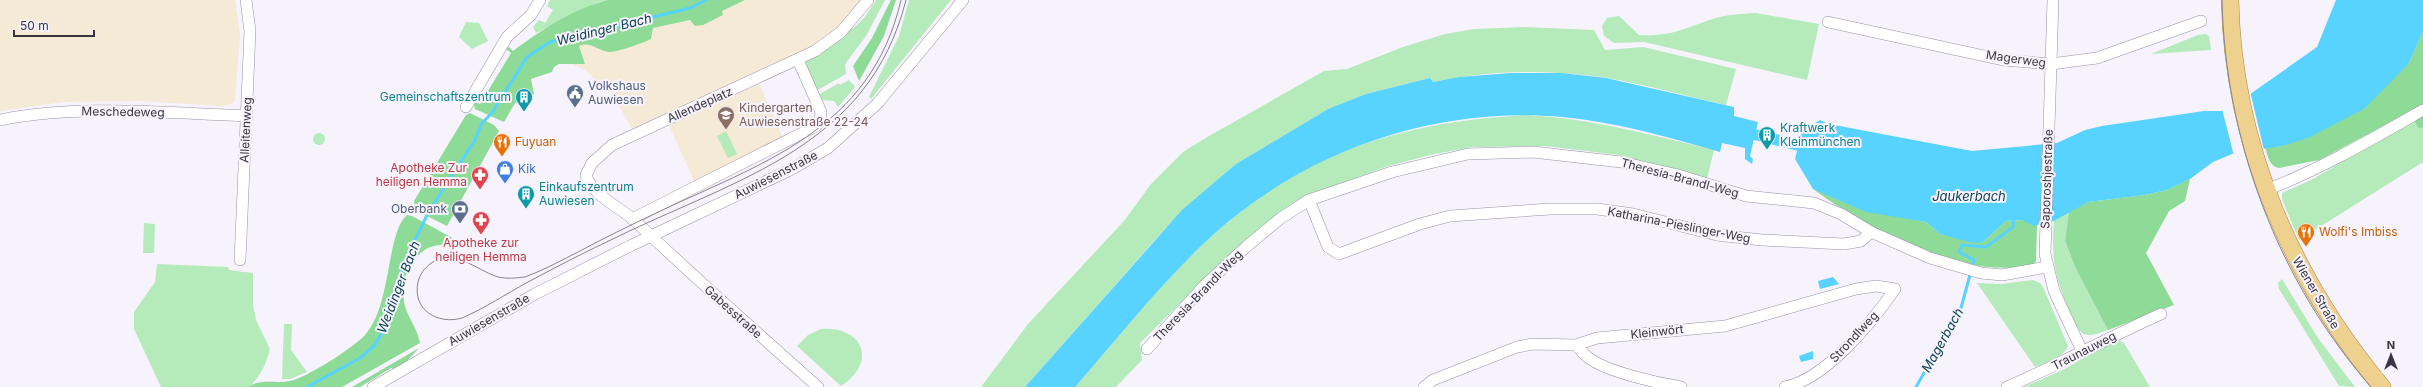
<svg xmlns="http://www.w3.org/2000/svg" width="2423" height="387" viewBox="0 0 2423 387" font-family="Inter,sans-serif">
<rect width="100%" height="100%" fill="#f6f3fd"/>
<!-- education -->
<g fill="#f4ead5">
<path d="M0,0H235L240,35L235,100L232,104L222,106L139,101L64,102L0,111Z"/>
<path d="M745,0H862L842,25L814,47L634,132L612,94L586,71L572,64H585L579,46L583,44H590L605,51L619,50L651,39L653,28L685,20L693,21L722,11Z"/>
<path d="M758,81L783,138L694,181L668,123Z"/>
</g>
<!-- green -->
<g fill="#b5eaba">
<path d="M550,0H608L599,2L536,33L533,27L539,20L545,23L553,10L547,6Z"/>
<path d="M876,0H885L866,36L848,60L845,65L846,74L816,91L803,61L856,26L864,18Z"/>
<path d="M909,0H951L871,99L869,97L899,36Z"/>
<path d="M1756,13L1819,24L1807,80L1644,42L1614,43L1604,36L1602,26L1607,18L1619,16L1639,35C1673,37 1686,27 1716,18C1729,14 1743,14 1756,13Z"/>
<path d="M466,22L479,23L488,41L472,49L459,37Z"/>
<path d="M1524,27L1594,30L1605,50L1643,47L1736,69L1726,105C1686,96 1647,85 1607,78C1549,69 1490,70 1433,82L1430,78L1366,94L1328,109L1236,164L1161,233L1025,387H981L1028,324L1124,221L1151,184L1183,152L1202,140L1324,71L1347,69L1403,47L1445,34L1474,29Z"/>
<path d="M2206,34L2209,36L2211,50L2151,54L2198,35Z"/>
<path d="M849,80L855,87L838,107L834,101L820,100L818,95L839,83L840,85Z"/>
<path d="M1528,115C1592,119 1652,135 1714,150L1707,179L1619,155L1546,146L1472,147L1430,155L1385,167L1305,197L1222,262L1140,343L1142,360L1116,387H1075C1120,336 1163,280 1213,235C1306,150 1406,122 1528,115Z"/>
<path d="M2414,120L2419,129L2423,127V162L2299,240L2282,199V193L2311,180Z"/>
<path d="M726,131L737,154L728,158L717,136Z"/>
<circle cx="319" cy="139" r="6"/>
<path d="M2069,211L2065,242L2075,267L2108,330C2101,332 2092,337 2084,334C2077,331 2075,321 2071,314C2055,280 2051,259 2054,221Z"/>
<path d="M144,223L155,224L154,253H143Z"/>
<path d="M157,264L228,267L229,270L253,273V304L256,320L270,349C266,363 261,378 248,387H161L134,329V312L155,282Z"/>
<path d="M2282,279L2318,338L2355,387L2339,386L2279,289L2278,283Z"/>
<path d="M2033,280L2040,283L2043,287L2068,346C2063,358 2046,362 2035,367L1977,283L2001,284Z"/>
<path d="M284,324H292L291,350L307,372L290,379H282Z"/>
<path d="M821,329C863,326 878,362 841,386L797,346L808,335Z"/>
<path d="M2119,340L2124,343L2150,387H2024L2065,369L2112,341Z"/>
</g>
<!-- forest -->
<g fill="#8ddb96">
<path d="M608,0H745L722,11L723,15L703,25L695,26L690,20L653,28L651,39C643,43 618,52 609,52C598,51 591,41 579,46L585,64H559L554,67L552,72L531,79L534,94L515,103L504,122L475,109L473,101L480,104L511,53L506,49L509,47L513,51C541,30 573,9 608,0Z"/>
<path d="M891,0H896L884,36L859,81L853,66L872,38Z"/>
<path d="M2423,32V105L2319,160L2279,168C2269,166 2268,157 2265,147L2282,146L2409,63Z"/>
<path d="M470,113L494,125L499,131L447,226L415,210L414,201L466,115Z"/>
<path d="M2423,115V127L2419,129L2414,120Z"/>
<path d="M2190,179L2185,201L2169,211L2146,253L2174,305L2108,330L2075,267L2065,241L2069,211L2088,202L2145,195L2167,190Z"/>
<path d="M1813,189L1885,214L1926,222L1940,234L1982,243L2006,221L2022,220L2037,225L2036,261C2033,267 2023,267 2017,267C1956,275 1861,225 1813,189Z"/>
<path d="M407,215L412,216L458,241C449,246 436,243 426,249C405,263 398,289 407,312C412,323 418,332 420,343L342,387H248C261,378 275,384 290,381C306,378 353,348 365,335C392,305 386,233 407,215Z"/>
<path d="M419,348L406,362L394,369L391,368L360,387H352Z"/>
</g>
<!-- water -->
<g fill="#58d2ff">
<path d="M2336,0H2423V32L2409,63L2364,109L2308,138L2282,146L2232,154L2213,162L2190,179L2167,190L2145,195L2088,202L2054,221L2034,226L2022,220L2006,221L1982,243L1969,242L1940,234L1926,222L1866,212L1813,189L1795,159L1802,131L1820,120L1829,124L1972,151L2057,143L2085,130L2102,126L2204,111H2221L2236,104L2317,47Z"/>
<path d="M1511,73H1562L1606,78L1734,107V116L1758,122L1750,156L1753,159L1752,164L1745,159V148L1722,143L1720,152C1669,137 1615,122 1562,117C1436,106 1307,150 1214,234C1163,280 1120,336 1075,387H1025L1182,210L1236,164L1328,109L1366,94L1430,78L1433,82L1459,77Z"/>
<path d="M1833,277L1839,284L1820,289L1818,281Z"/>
<path d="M1813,351V359L1801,362L1799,356Z"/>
</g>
<!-- pier -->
<path fill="#f6f3fd" d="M2250,91L2264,150L2234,156L2222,109Z"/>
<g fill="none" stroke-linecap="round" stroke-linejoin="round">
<!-- stream -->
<g stroke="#58d2ff" stroke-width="3">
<path d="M307,387L360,358L375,345L385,327L404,263L429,211L475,140L482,123L492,113L527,57L550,42L690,8L706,0"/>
<path d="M1916,387L1961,308L1974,260L1959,252L1962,245L1986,247L2013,227L2014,218"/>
</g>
<!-- canal -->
<path stroke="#58d2ff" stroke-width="11" d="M1741,131L1813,149"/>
<!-- minor casing -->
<g stroke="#9891a7" stroke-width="12">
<g id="minor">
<path d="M2053,0L2045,254L2054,291L2082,351"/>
<path d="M1828,22L2003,60L2051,64L2097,58L2201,21"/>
<path d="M466,107L507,37L531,15L540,0"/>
<path d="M0,120C81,104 165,113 247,116"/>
<path d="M2266,190C2321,169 2372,139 2423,110"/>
<path d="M1309,200L1328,247L1339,254L1420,224L1450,216L1550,209H1597L1633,214L1717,235L1762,240L1844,244L1861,241L1871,232"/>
<path d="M632,219L816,126L820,121L821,112L798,60"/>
<path d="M240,260L250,31L246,0"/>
<path d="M1576,345C1580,349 1584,355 1589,358C1607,372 1658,383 1681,387"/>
<path d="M1147,349L1204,286L1246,247L1281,218L1309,200L1392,172L1468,154L1533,152L1621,162L1678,175L1746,196L1814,203L1841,214L1871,232L1930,258L1981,273L2002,275L2047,267"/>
<path d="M373,387L535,294L630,246L792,169L828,148L877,104L963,0"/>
<path d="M818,387C756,332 694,277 634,220C619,207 592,195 586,175L592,163L612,145L815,51L841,32L868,0"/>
<path d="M1424,387L1433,380L1517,347L1533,344L1576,345L1597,338L1725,326L1856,289L1876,286L1895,289C1872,322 1826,379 1785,387"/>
<path d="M2007,387C2059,365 2109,337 2161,314"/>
</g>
</g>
<!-- primary casing -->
<g stroke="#a78643" stroke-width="18">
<path id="primary" d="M2230,0C2233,143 2291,278 2382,387"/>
</g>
<!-- minor -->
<use href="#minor" stroke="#fff" stroke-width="11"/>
<!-- primary -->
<use href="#primary" stroke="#eed08f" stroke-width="17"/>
<!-- tram -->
<g stroke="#87848e" stroke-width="1">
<path d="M901,0C871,131 761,163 654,214C629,226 604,238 580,251C562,260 544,270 525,277C516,278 507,279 498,277C476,270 452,246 430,264C424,269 420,274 418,282C412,310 438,325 462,318C485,308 506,294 528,282C558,266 587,251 617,237C738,178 869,147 906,0"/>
<path d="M2222,0C2225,140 2278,281 2371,387"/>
</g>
</g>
<!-- icons -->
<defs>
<g id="civic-pin" transform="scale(0.9)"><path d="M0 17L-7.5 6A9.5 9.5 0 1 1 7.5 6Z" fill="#5c6f8a" stroke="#f6f3fd"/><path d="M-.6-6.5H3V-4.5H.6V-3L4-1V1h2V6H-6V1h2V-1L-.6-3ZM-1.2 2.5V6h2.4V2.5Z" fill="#fff"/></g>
<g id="building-pin" transform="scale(0.9)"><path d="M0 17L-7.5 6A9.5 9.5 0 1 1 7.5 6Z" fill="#0f9aa8" stroke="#f6f3fd"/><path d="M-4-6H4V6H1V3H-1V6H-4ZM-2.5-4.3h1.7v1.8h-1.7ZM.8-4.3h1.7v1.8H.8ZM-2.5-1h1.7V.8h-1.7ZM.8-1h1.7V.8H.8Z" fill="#fff"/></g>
<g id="school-pin" transform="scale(0.9)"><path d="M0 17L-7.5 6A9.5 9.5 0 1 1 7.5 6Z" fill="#8d6e63" stroke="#f6f3fd"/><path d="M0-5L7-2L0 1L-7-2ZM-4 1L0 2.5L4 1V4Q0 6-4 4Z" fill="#fff"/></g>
<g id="restaurant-pin" transform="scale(0.9)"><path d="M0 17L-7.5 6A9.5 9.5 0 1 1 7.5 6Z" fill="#e8710a" stroke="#f6f3fd"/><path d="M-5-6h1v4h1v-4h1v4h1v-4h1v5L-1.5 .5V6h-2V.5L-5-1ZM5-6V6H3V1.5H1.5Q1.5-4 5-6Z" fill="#fff"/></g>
<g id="shop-pin" transform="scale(0.9)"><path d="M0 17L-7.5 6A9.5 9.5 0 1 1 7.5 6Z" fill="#3f7fe0" stroke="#f6f3fd"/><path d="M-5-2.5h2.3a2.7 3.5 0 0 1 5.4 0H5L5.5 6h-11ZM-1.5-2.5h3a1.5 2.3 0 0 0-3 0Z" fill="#fff"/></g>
<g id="pharmacy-pin" transform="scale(0.9)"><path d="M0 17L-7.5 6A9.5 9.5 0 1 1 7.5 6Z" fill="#e0444e" stroke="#f6f3fd"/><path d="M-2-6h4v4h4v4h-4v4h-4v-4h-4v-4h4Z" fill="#fff"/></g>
<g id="bank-pin" transform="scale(0.9)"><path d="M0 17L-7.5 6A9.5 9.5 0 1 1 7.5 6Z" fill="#5c6f8a" stroke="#f6f3fd"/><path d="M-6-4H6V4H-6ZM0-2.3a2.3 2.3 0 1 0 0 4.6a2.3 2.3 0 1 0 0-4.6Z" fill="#fff"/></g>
</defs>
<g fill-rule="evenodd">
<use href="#civic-pin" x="575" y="93"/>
<use href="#building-pin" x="524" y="97"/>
<use href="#school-pin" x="726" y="115"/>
<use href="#building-pin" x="1767" y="135"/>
<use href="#restaurant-pin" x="502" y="142"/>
<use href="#shop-pin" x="505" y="169"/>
<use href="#pharmacy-pin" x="480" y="175"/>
<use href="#building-pin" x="526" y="194"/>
<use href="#bank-pin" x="460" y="209"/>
<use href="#pharmacy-pin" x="481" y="220"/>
<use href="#restaurant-pin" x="2306" y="232"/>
</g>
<g text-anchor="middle" stroke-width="4" stroke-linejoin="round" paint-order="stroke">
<!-- street labels -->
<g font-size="12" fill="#393640" stroke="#f6f3fd">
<text transform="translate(2016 59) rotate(8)" y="4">Magerweg</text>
<text transform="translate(700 105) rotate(-24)" y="4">Allendeplatz</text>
<text transform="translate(123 112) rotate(1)" y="4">Meschedeweg</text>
<text transform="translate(246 130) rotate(-87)" y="4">Alleitenweg</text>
<text transform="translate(776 175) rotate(-27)" y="4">Auwiesenstraße</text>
<text transform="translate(1680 178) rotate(15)" y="4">Theresia-Brandl-Weg</text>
<text transform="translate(2047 179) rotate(-88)" y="4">Saporoshjestraße</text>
<text transform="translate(1679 225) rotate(11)" y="4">Katharina-Pieslinger-Weg</text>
<text transform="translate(2316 293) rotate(60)" y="4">Wiener Straße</text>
<text transform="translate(1198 296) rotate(-46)" y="4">Theresia-Brandl-Weg</text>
<text transform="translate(733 312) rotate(42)" y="4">Gabesstraße</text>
<text transform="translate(489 320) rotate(-30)" y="4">Auwiesenstraße</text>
<text transform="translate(1657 332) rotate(-6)" y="4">Kleinwört</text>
<text transform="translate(1854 337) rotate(-47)" y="4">Strondlweg</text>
<text transform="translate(2084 351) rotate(-27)" y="4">Traunauweg</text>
</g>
<!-- service labels -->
<g font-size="12" fill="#4e5e75" stroke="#f6f3fd" text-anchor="start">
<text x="588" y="90">Volkshaus<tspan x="588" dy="14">Auwiesen</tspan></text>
<text x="447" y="213" text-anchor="end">Oberbank</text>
</g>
<!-- culture labels -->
<g font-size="12" fill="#0d838f" stroke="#f6f3fd" text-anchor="start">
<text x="511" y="101" text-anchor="end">Gemeinschaftszentrum</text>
<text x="1780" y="132">Kraftwerk<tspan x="1780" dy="14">Kleinmünchen</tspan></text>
<text x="539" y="191">Einkaufszentrum<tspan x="539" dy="14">Auwiesen</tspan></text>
</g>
<!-- education labels -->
<g font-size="12" fill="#785e54" stroke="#f6f3fd" text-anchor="start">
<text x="739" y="112">Kindergarten<tspan x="739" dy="14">Auwiesenstraße 22-24</tspan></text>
</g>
<!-- food labels -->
<g font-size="12" fill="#c56008" stroke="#f6f3fd" text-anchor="start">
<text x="515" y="146">Fuyuan</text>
<text x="2319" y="236">Wolfi's Imbiss</text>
</g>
<!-- health labels -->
<g font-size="12" fill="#be3a42" stroke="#f6f3fd" text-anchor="end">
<text x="467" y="172">Apotheke Zur<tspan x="467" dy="14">heiligen Hemma</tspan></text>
<text x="481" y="247" text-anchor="middle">Apotheke zur<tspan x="481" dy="14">heiligen Hemma</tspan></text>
</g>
<!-- shop labels -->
<g font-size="12" fill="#366cbe" stroke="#f6f3fd" text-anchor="start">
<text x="518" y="173">Kik</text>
</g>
<!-- water labels -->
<g font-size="13" font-style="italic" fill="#0b4254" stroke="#f6f3fd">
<text transform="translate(604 29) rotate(-14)" y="5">Weidinger Bach</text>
<text x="1969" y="201">Jaukerbach</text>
<text transform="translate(398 287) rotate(-69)" y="5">Weidinger Bach</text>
<text transform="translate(1942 340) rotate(-61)" y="5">Magerbach</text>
</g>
</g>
<!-- north arrow -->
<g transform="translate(2391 355)" stroke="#f6f3fd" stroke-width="3" paint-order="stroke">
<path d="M0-3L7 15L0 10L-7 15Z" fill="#393640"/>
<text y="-6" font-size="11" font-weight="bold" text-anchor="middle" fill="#393640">N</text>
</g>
<!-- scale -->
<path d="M14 30v6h80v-6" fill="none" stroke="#393640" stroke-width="2"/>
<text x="20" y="30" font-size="12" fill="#393640" stroke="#f6f3fd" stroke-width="3" paint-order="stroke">50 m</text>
</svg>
